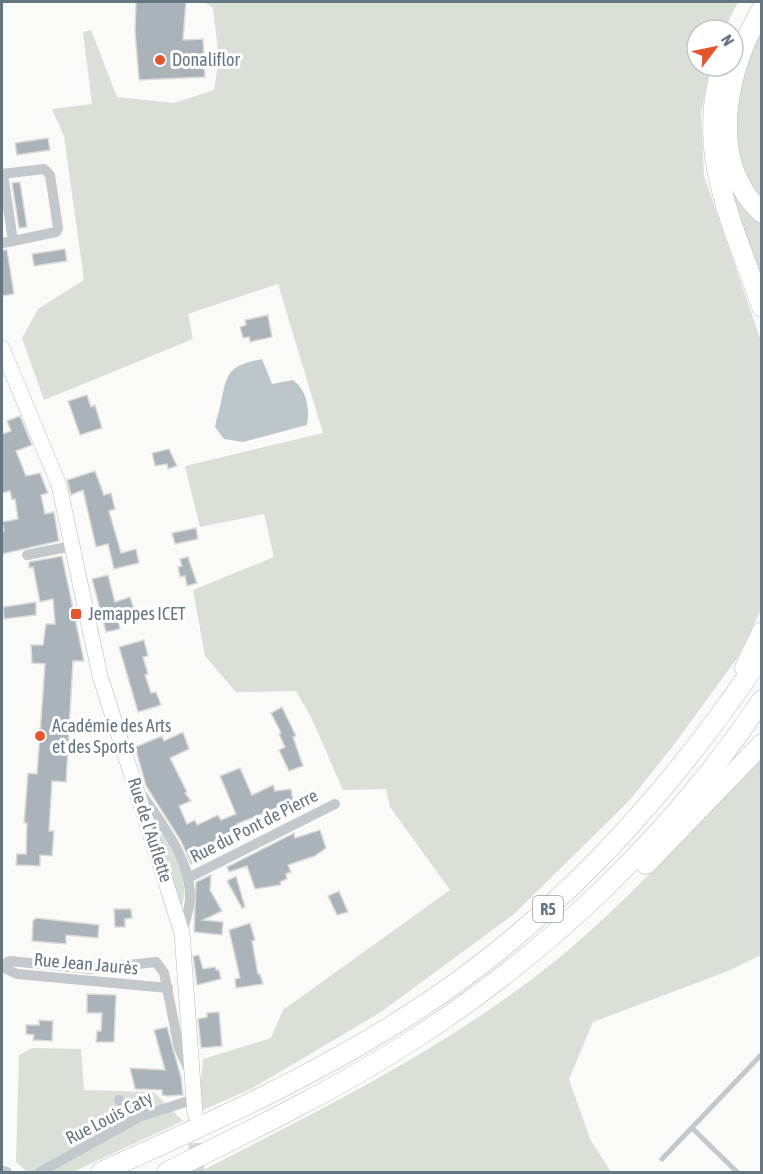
<svg xmlns="http://www.w3.org/2000/svg" width="763" height="1174" viewBox="0 0 763 1174" font-family="'Asap Condensed',sans-serif">
<rect width="100%" height="100%" fill="#fafaf8"/>
<!-- green -->
<g fill="#dadfd7">
<path d="M205,2H738L724,30H697V66H711L701,113L704,176L761,341L760,612L738,657L673,746L629,801L514,914L381,1012L251,1089L203,1110L200,1090L203,1059L271,1038L283,1010L450,890L390,807L386,789L343,790L311,717L296,691L236,692L205,656L193,590L274,557L264,514L200,527L185,466L323,433L278,284L188,314L193,339L44,400L22,338L38,309L84,280L64,136L52,109L92,104L83,32L91,30L117,97L174,103L214,90L219,58L213,8Z"/>
<path d="M761,25V205C755,194 744,181 741,169C726,120 741,70 761,25Z"/>
<path d="M720,133L744,205L761,225V295L733,217Z"/>
<path d="M761,757V955L728,971L593,1022L569,1079L590,1139L611,1172H205V1169C330,1105 457,1043 566,952C636,893 698,823 761,757Z"/>
<path d="M155,822C170,849 194,879 180,911Z"/>
<path d="M32,1048L81,1049L84,1090L154,1092L183,1121L73,1172H27L16,1162L19,1055Z"/>
</g>
<!-- water -->
<path fill="#bbc7cb" d="M262,359L272,384L293,380C307,390 310,410 307,425L243,442L224,439L215,427C216,419 219,412 221,403C227,372 228,366 262,359Z"/>
<!-- building -->
<g fill="#aab3b9" stroke="#dcdcda" stroke-width="1.5">
<path d="M136,2H186L183,40L203,39L205,77L139,80L135,31Z"/>
<path d="M48,138L50,150L17,155L15,143Z"/>
<path d="M20,182L27,227L19,228L12,183Z"/>
<path d="M65,249L67,261L34,266L32,254Z"/>
<path d="M2,250H7L14,294L2,296Z"/>
<path d="M268,315L272,337L250,342L249,337L243,338L240,327L246,325L245,320Z"/>
<path d="M87,395L91,407L95,405L102,428L80,435L68,401Z"/>
<path d="M20,416L32,445L16,451L26,476L40,473L48,493L41,495L45,514L54,512L59,541L2,554V532L4,531L2,522L18,519L15,499L12,500L10,491L2,493V434L11,431L7,421Z"/>
<path d="M169,449L177,466L168,469L167,464L155,466L152,453Z"/>
<path d="M95,471L104,495L111,493L115,509L109,511L121,553L136,549L139,563L114,569L108,544L96,547L83,490L71,495L67,480Z"/>
<path d="M196,528L198,539L175,544L172,533Z"/>
<path d="M62,556L84,661H73L66,782L52,781L49,831H54L52,856L40,855V866L16,865L17,854H26L27,823H24L28,773L37,774L45,664L32,663L31,645H43L46,624H55L53,599L40,602L33,567L29,568V562Z"/>
<path d="M188,557L197,583L187,586L185,576L180,577L178,567L182,566L180,559Z"/>
<path d="M108,575L115,602L130,597L135,612L131,613L132,615L118,620L120,629L106,632L92,579Z"/>
<path d="M36,602V615L4,619L3,607Z"/>
<path d="M144,640L148,656L143,657L148,674L145,675L151,693L156,692L161,705L138,712L119,647Z"/>
<path d="M282,707L296,736L293,737L303,766L289,771L279,750L285,747L279,734L281,733L271,713Z"/>
<path d="M183,732L189,749L170,758L187,792L185,793L191,801L179,806L187,824L195,820L197,825L218,815L221,820L236,814L220,776L240,768L252,795L273,785L275,791L291,789L293,801L237,824L243,835L218,851L214,841L213,853L191,864L181,841L146,786L135,747L162,736L164,741Z"/>
<path d="M320,830L326,848L315,856L288,865L291,872L286,874L287,879L280,882L281,885L255,889L247,866L229,872L227,867L294,833L295,838Z"/>
<path d="M211,875L210,890L222,911L203,920L223,922L222,935L194,932L196,882Z"/>
<path d="M236,876L245,907L242,908L227,881Z"/>
<path d="M339,891L348,912L337,915L328,896Z"/>
<path d="M114,909H131L132,918L125,919V927H115Z"/>
<path d="M36,918L99,925L98,938L66,935V944L32,941L33,921Z"/>
<path d="M250,923L255,940L252,941L258,974H260L263,984L236,988L235,979L240,978L229,930Z"/>
<path d="M199,955L203,969L215,967L216,970H219L221,979L197,985L193,956Z"/>
<path d="M87,994L116,995L114,1042H96L97,1031H101L102,1013H87Z"/>
<path d="M219,1012L222,1046L201,1048L198,1019L207,1017V1013Z"/>
<path d="M39,1020L53,1021L52,1041L33,1040L34,1035L26,1034V1025H39Z"/>
<path d="M167,1027L181,1077L183,1095L167,1096L162,1095V1090L135,1089L130,1068L165,1070L154,1030Z"/>
</g>
<g fill="none" stroke-linecap="round" stroke-linejoin="round">
<!-- secondary-tunnel -->
<path stroke="#d5d9db" stroke-width="15" stroke-dasharray="15 8" stroke-linecap="butt" d="M195,1120L197,1172"/>
<!-- secondary casing -->
<g stroke="#b3babf" stroke-width="16">
<path id="secondary" d="M2,348L59,485L100,676L182,933L195,1114"/>
</g>
<!-- highway casing -->
<g stroke="#b4b9bd" stroke-width="21">
<g id="highway">
<path d="M762,9C727,68 705,160 762,213"/>
<path d="M722,66C695,153 734,226 762,307"/>
<path d="M745,668L762,632"/>
<path d="M646,864L762,744"/>
<path d="M101,1172C203,1126 306,1080 401,1020C548,928 666,799 762,655"/>
<path d="M167,1172C250,1131 335,1090 414,1039C550,951 671,836 762,700"/>
</g>
</g>
<!-- lane -->
<g stroke="#c3c8cc" stroke-width="5">
<path d="M692,1128L737,1172"/>
<path d="M662,1159L762,1054"/>
</g>
<!-- street -->
<g stroke="#c3c8cc" stroke-width="10">
<path d="M2,174L44,169L50,175L58,228L56,232L13,241"/>
<path d="M2,243L13,241L3,174"/>
<path d="M27,555L72,546"/>
<path d="M143,796C163,826 192,862 190,900C189,911 185,922 182,932"/>
<path d="M188,878L335,804"/>
<path d="M2,965L10,961L90,969L156,962L164,973L179,1048L188,1068"/>
<path d="M2,967L17,974L168,988"/>
<path d="M119,1100C126,1111 138,1110 151,1110"/>
<path d="M2,1171L7,1172"/>
<path d="M40,1172L141,1116L195,1099"/>
</g>
<!-- secondary -->
<use href="#secondary" stroke="#fff" stroke-width="15"/>
<!-- highway -->
<use href="#highway" stroke="#fff" stroke-width="20"/>
</g>
<!-- markers -->
<g fill="#e4572e" stroke="#fff" stroke-width="2">
<circle cx="160" cy="60" r="6"/>
<rect x="70" y="608" width="12" height="12" rx="3"/>
<circle cx="40" cy="736" r="6"/>
</g>
<g text-anchor="middle" stroke-width="6" stroke-linejoin="round" paint-order="stroke">
<!-- shield labels -->
<rect fill="#fff" stroke="#939fa8" stroke-width="1.5" x="533" y="896" width="30" height="26" rx="4.5"/>
<g font-size="16" font-weight="bold" fill="#657683">
<text x="548" y="915">R5</text>
</g>
<!-- poi labels -->
<g font-size="18" fill="#657683" stroke="#fff" text-anchor="start">
<text x="172" y="66">Donaliflor</text>
<text x="88" y="620">Jemappes ICET</text>
<text x="52" y="732">Académie des Arts<tspan x="52" dy="21">et des Sports</tspan></text>
</g>
<!-- street labels -->
<g font-size="18" fill="#657683" stroke="#fff">
<text transform="translate(254 826) rotate(-27)" y="6">Rue du Pont de Pierre</text>
<text transform="translate(150 830) rotate(72)" y="6">Rue de l'Auflette</text>
<text transform="translate(86 964) rotate(5)" y="6">Rue Jean Jaurès</text>
<text transform="translate(109 1118) rotate(-27)" y="6">Rue Louis Caty</text>
</g>
</g>
<!-- border -->
<rect width="763" height="1174" fill="none" stroke="#657683" stroke-width="6"/>
<!-- north arrow -->
<g transform="translate(715 48) rotate(58)"><circle r="28" fill="#ffffff" stroke="#c1c8cd" stroke-width="1.5"/>
<path d="M0-4.5L10 22L0 15L-10 22Z" fill="#e4572e"/>
<text y="-9" font-size="16" font-weight="bold" text-anchor="middle" fill="#657683">N</text>
</g>
</svg>
